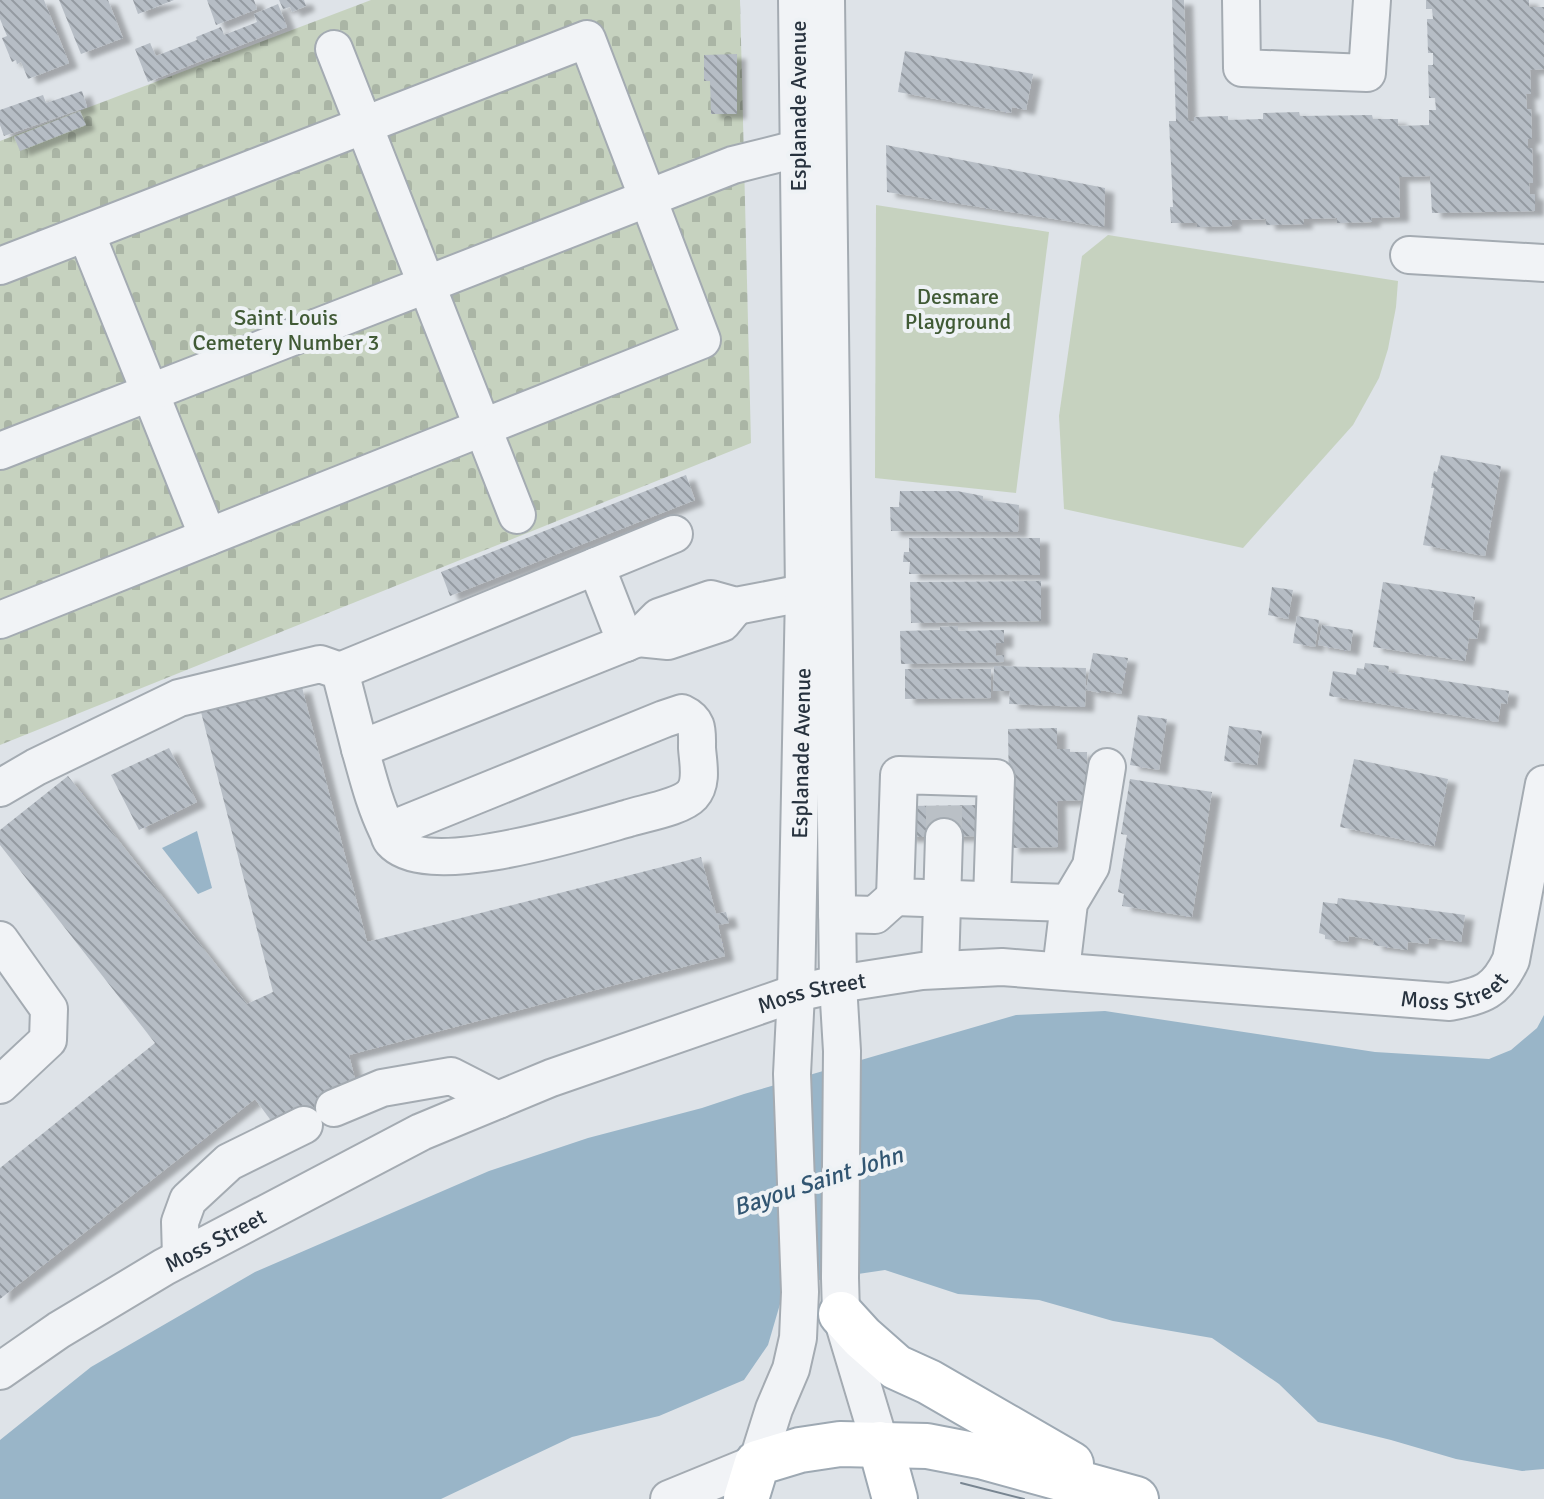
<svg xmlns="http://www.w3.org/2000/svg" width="1544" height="1499" viewBox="0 0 1544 1499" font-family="Signika,sans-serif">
<defs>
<pattern id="cemetery-stones" width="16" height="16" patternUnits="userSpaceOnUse" patternTransform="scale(2)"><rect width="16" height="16" fill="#c6d2bf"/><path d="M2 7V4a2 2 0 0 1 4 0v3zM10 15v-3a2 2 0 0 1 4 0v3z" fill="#aab5a5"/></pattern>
<pattern id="building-back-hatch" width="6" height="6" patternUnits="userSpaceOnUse" patternTransform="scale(2)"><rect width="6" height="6" fill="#b6bdc5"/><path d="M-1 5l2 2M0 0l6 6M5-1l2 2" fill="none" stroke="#949aa1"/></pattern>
<filter id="shadow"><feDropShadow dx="9" dy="5" stdDeviation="2" flood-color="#0004"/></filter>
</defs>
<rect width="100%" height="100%" fill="#dee3e8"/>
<!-- cemetery -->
<path fill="url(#cemetery-stones)" d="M371,0H740L751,443L0,745V141Z"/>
<!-- park -->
<g fill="#c6d2bf">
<path d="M876,205L1049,232L1016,493L875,478Z"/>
<path d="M1108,235L1398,281L1396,307L1388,349L1379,378L1353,425L1243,548L1064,509L1059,416L1082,256Z"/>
</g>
<!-- water -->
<g fill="#99b5c8">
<path d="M197,831L212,888L198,894L162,848Z"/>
<path d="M1105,1011L1375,1052L1489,1059L1511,1050L1537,1028L1544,1015V1469L1522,1471L1456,1459L1391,1440L1318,1422L1279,1384L1212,1338L1113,1321L1039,1300L958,1294L885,1270L824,1279L785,1287L768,1345L744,1380L659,1416L572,1437L441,1499H0V1440L91,1367L255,1272L489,1171L588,1138L702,1108L744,1094L1016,1015Z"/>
</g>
<!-- building -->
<g fill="url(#building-back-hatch)" filter="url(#shadow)">
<path d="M0,0H44L69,63L28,79L21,62L17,64L16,60L12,62L2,38L7,36L0,19Z"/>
<path d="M59,0H108L123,38L81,54Z"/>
<path d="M133,0H174L138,14Z"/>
<path d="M207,0H254L257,9L216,25Z"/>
<path d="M279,0H304L306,6L292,12L290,7L283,9Z"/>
<path d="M1172,0H1184L1188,121H1194V117L1228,116V120L1263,119V113L1299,112L1300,116L1372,115L1373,119H1398V126L1429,125V110H1436L1435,98H1429L1428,65H1433V53H1428L1427,19H1433L1432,9H1426V0H1529V7H1544V69L1530,70L1531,94H1526L1527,109H1531L1532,139H1528V148H1532L1533,183H1529L1530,194L1535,195V211L1432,213L1430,176L1399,177L1400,217L1371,218L1372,222L1337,223V218L1303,219L1304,224L1266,225V219L1232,220V226L1197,227V223H1171L1170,207H1173L1169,121H1176Z"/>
<path d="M278,4L287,27L148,82L135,49L150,43L156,56L197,40L196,37L221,27L224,35L257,22L254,14Z"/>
<path d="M905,51L1033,74L1026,110L1012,107L1011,113L898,92Z"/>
<path d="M737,54V114H711L710,81H704V55Z"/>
<path d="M82,91L87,107L4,136L0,125V110L43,95L46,103Z"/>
<path d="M80,111L86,125L20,151L14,137Z"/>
<path d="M886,145L1105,188L1104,227L887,192Z"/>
<path d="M1441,455L1501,466L1485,556L1423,545L1434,488H1431L1434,471L1437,472Z"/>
<path d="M686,475L695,500L450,596L441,572Z"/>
<path d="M900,491H957L983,496V500L1019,505L1018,532L891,531L890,507H899Z"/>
<path d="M909,538H1040V575L909,574L910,562H903L904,552H909Z"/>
<path d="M1041,581V621L911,623L910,582Z"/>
<path d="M1383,582L1475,597L1472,620L1480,621L1477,639L1469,638L1465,661L1373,647Z"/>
<path d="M1272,587L1293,590L1288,619L1268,615Z"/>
<path d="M1297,616L1319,620L1315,647L1293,643Z"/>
<path d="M1322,625L1353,630L1350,651L1318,645Z"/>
<path d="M958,626V631L1004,630V643H996V656L1004,655V662L901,664L900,631L940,630V627Z"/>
<path d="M1093,653L1128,658L1121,694L1101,690V693L1086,690Z"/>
<path d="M1365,663L1389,666L1388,672L1509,691L1507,704L1501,703L1498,722L1329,696L1333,671L1356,675L1357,668L1364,669Z"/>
<path d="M994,666L1086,668L1085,707L1009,704L1010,691H993Z"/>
<path d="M905,669H991V698L905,699Z"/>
<path d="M302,687L367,942L701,857L716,914L726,912L729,923L718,925L725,956L349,1055L358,1091L278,1130L255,1099L0,1299V1168L155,1043L0,845V830L68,776L247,1004L273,992L201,712Z"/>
<path d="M1138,715L1167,719L1159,770L1130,765Z"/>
<path d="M1229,726L1262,731L1257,765L1224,761Z"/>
<path d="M1057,728V749H1070V752H1087L1088,800L1057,801L1058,847L1010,848L1008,729Z"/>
<path d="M169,748L197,802L139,830L111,775Z"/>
<path d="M1354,759L1448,779L1434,846L1340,827Z"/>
<path d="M1130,779L1212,792L1192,917L1122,906L1124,894L1118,892L1127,835L1121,834Z"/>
<path d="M984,805L985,836L906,837V806Z"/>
<path d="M1338,898L1465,915L1461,942L1429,938L1428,944L1408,942L1407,950L1373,945L1374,940L1349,936L1348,942L1325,939V935L1319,933L1323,902L1337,904Z"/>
</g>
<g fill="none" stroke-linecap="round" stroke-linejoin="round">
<!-- minor-tunnel -->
<path stroke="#bac0c6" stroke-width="36" stroke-dasharray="36 18" stroke-linecap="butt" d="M944,837V806"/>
<!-- minor casing -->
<g stroke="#a4abb2" stroke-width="40">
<g id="minor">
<path d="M826,0L838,984L842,1051L840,1278L841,1314L880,1444"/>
<path d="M1241,0L1242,68L1367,73L1372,0"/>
<path d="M334,49L517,515"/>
<path d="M86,233L208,537"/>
<path d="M1409,255L1544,263"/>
<path d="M0,266L587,39L702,340L0,620"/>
<path d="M0,451L733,165L797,149L819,148"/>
<path d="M596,566L626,643"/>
<path d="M638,638L668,641L722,623L736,606"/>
<path d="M340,671L674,534"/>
<path d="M360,749C368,777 374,803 387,830C389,833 389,838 392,841C427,881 583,831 629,818C645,813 681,807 692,795C703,783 698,763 697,748C697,731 699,721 682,713L664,719L388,831"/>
<path d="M0,788L36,767L179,698L320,664L340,671L360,749L638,638L659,617L711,599L736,606L824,589"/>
<path d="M992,900L996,778L899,775L895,897L1069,903"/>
<path d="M837,914L875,915L895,897"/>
<path d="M0,940L49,1009L48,1040L0,1085"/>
<path d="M940,970L944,837"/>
<path d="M1061,970L1069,903L1091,866L1107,767"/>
<path d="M334,1108L382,1088L451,1076L498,1100"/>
<path d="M181,1257L180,1222L188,1200L229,1162L304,1125"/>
<path id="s1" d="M0,1371L59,1330L164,1267L421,1132L551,1078L796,993L838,984L922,971L1002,967L1450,1002C1483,995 1496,992 1511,960L1544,784"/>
<path id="s2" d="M669,1499L757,1463L774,1409L791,1369L798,1338L800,1292L792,1074L796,993L804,593L797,0"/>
</g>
</g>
<!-- major casing -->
<g stroke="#9ea9b3" stroke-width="48">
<g id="major">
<path d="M841,1314L862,1337L896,1367L929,1382L1071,1464"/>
<path d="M880,1444L895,1499"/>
<path d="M746,1499L757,1463L800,1450L840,1444L927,1446L984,1457L1136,1499"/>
</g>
</g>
<!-- minor -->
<use href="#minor" stroke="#f1f3f6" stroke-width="36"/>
<!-- major -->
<use href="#major" stroke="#fff" stroke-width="44"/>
<!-- tram -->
<path stroke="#788591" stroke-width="2" d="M961,1483L1024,1499"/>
</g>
<g text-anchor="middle" stroke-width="8" stroke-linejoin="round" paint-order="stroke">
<!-- street labels -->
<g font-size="22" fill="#28333f" stroke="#eef2f5">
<text transform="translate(798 106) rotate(-90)" y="8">Esplanade Avenue</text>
<text dy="8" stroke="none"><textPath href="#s2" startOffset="812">Esplanade Avenue</textPath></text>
<text dy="8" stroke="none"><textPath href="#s1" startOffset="1548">Moss Street</textPath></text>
<text dy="8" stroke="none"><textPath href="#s1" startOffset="900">Moss Street</textPath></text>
<text dy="8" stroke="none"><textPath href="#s1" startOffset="252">Moss Street</textPath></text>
</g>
<!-- park labels -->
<g font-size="22" fill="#405a35" stroke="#eef2f5">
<text x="958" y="304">Desmare<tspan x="958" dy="25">Playground</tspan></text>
<text x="286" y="325">Saint Louis<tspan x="286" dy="25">Cemetery Number 3</tspan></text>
</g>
<!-- water labels -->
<g font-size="24" font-style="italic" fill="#325672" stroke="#eef2f5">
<text transform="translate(818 1181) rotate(-18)" y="8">Bayou Saint John</text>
</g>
</g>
</svg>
